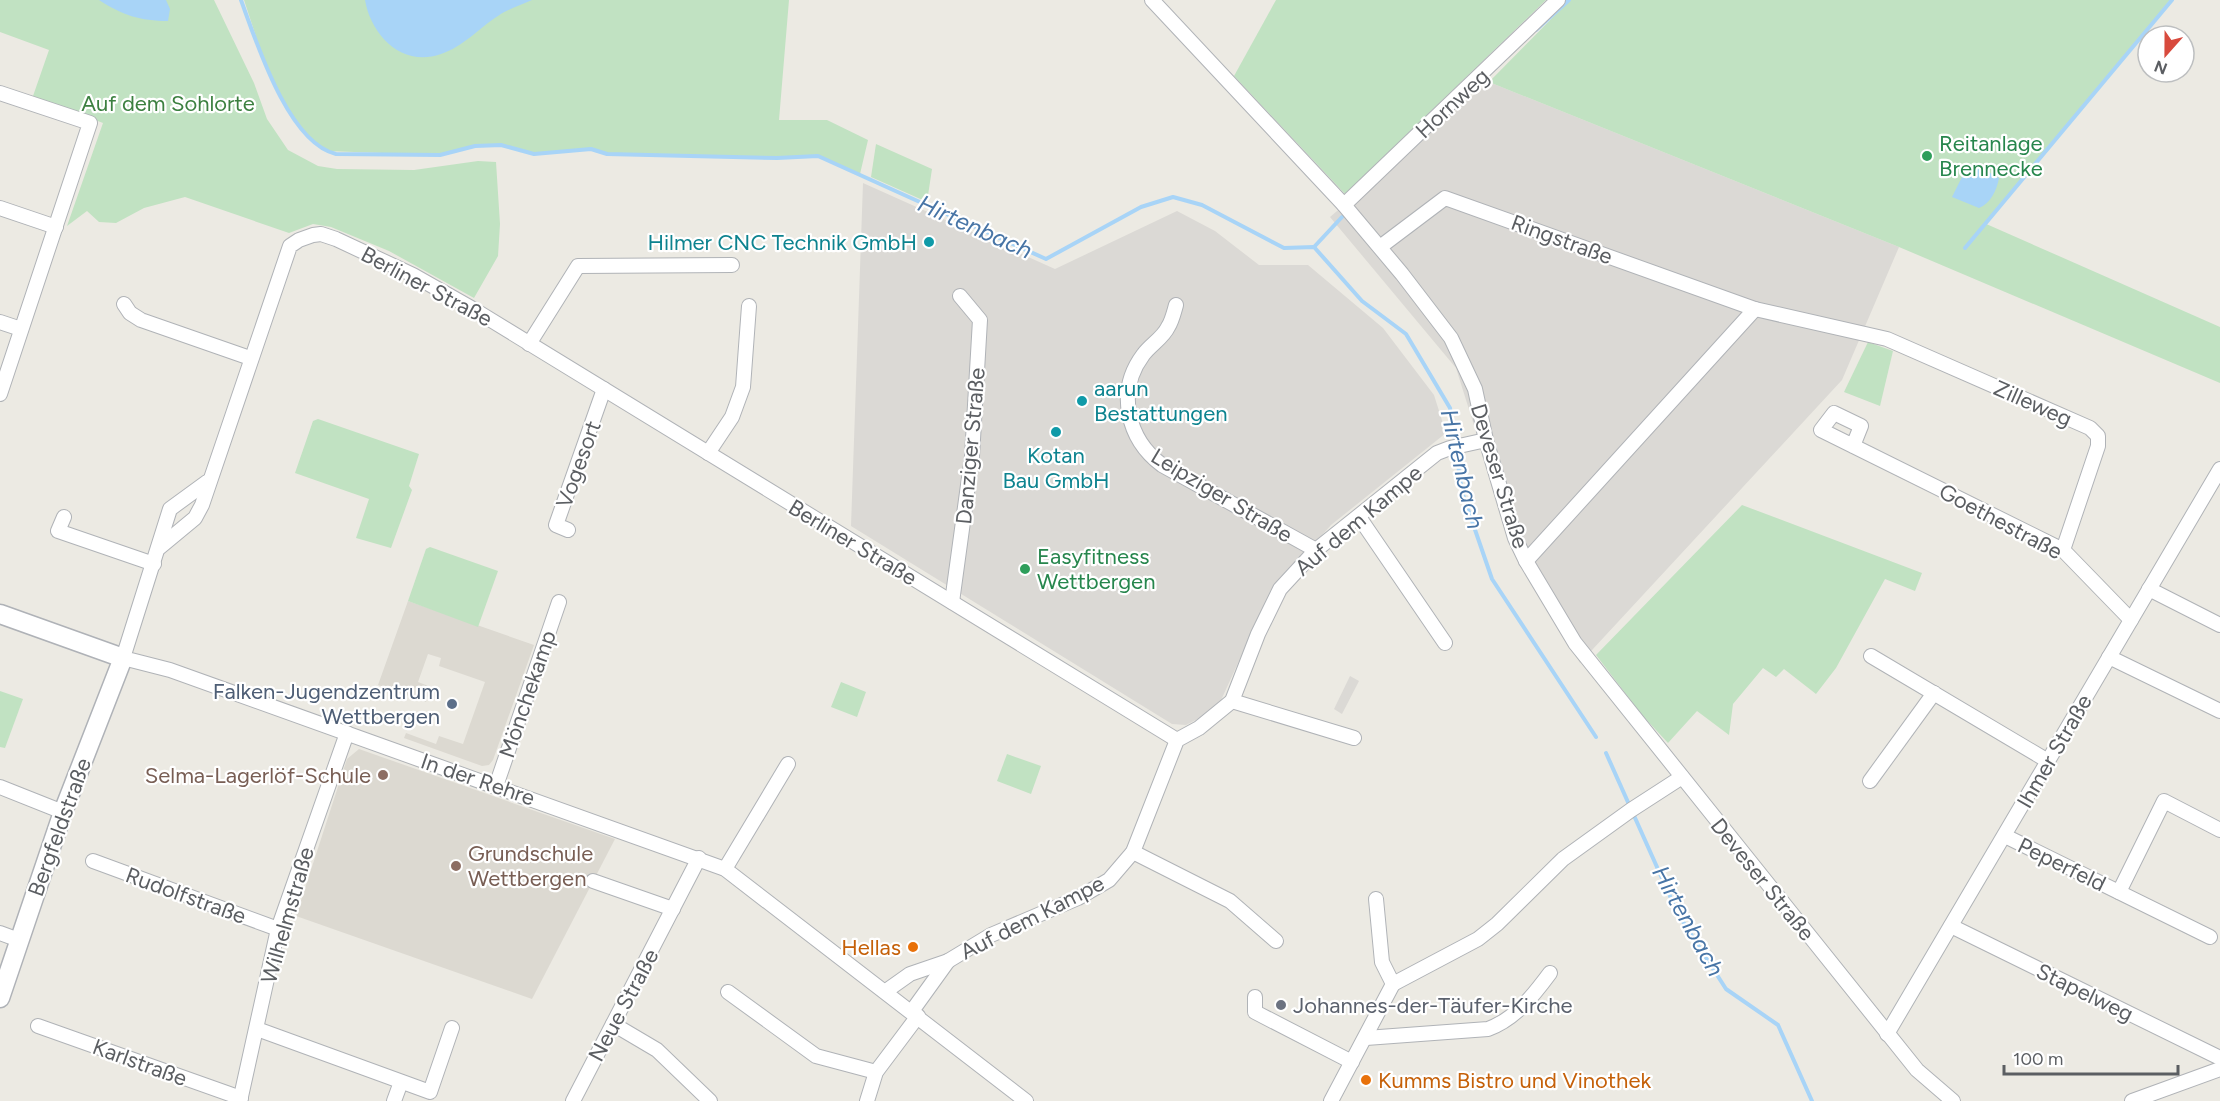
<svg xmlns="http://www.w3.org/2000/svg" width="2220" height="1101" viewBox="0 0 2220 1101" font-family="Figtree,sans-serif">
<rect width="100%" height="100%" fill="#eceae3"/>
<!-- industrial -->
<g fill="#dbd9d5">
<path d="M1489,82L1899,247L1842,380L1580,663L1514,553L1456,368L1330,217Z"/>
<path d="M863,183L1055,269L1177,211L1215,231L1259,265H1308L1383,328L1434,395L1446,433L1331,525L1269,595L1217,709L1186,725L1172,724L851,526Z"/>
<path d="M1350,676L1359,681L1342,714L1334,709Z"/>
</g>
<!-- education -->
<g fill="#dcd9d1">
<path d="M408,601L534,645L493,760L489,765L482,766L404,738L406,733L436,744L439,736L463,744L485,682L439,666L441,658L428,654L418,682L431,687L426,702L378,685Z"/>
<path d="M359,749L615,839L532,999L296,916L347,759Z"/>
</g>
<!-- green -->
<g fill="#c1e2c2">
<path d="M0,0H214L254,83L267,119L288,150L318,166L337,169L414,170L478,161L496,162L500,224L498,256L474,298L389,251L331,227L313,224L289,233L185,197L144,208L116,223L99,222L87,211L67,226L103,123L33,96L49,50L0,32Z"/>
<path d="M244,0H789L779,120H827L868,140L860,174L819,156L777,158L607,154L591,149L534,154L501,145L475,146L440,155L326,151C277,117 262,53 244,0Z"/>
<path d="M1276,0H1546L1345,194L1234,76Z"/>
<path d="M1570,0H2170L1984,223L2220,327V383L1899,247L1489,82Z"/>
<path d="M876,144L932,169L927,202L871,177Z"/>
<path d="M1868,342L1893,351L1880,406L1844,392Z"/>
<path d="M318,419L419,454L409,486L412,490L391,548L356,538L369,499L295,473L313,421Z"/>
<path d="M1742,505L1922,573L1915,591L1885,579L1836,668L1816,694L1784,669L1776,677L1763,668L1733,704L1729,735L1697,711L1668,743L1642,715L1596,655Z"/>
<path d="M430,547L498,571L478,627L408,601L426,549Z"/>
<path d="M841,682L866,692L857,717L831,707Z"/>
<path d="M0,691L23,699L5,748L0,747Z"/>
<path d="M1007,754L1041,766L1031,794L997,781Z"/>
</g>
<!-- water -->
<g fill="#a8d4f7">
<path d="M99,0H166L170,9L168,21C140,21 122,15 99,0Z"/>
<path d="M365,0H532C521,5 508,9 498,16C479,28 463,47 441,54C402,68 371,35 365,0Z"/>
<path d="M1974,164L1999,178C1997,190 1990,204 1979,208L1952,197L1967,167Z"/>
</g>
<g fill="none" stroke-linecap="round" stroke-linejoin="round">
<!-- stream -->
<g stroke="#a8d4f7" stroke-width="4">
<path d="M241,0C256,41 288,143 336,154L440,155L475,146L501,145L534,154L591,149L607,154L777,158L818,156L1046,259L1141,207L1173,197L1202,205L1284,248L1314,247L1362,301L1406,334L1450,408L1455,443"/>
<path d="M1536,30L1569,0"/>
<path d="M1314,247L1342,217"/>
<path d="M1965,248L2172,0"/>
<path d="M1456,450L1462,492L1492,579L1596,737"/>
<path d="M1606,753L1678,914L1726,989L1778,1025L1812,1101"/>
</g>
<!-- street casing -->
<g stroke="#b0b3b7" stroke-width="16">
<g id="street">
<path d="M1152,0L1344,205L1402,274L1451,338L1475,389L1486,440L1515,538L1526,561L1575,643L1917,1070L1953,1101"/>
<path d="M0,93L90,123L0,394"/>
<path d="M1344,205L1558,0"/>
<path d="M0,208L56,227"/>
<path d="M1380,247L1445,198L1755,309L1887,339L2090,428L2098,436V446L2063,550"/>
<path d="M124,304L130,313L141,320L250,358"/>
<path d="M1176,305C1174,312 1172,321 1168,327C1163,338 1150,345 1143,355C1116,391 1127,439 1162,465L1316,550"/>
<path d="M0,322L21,329"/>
<path d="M529,344L578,266L732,265"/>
<path d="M1853,446L1861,426L1834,413L1821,430L2063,550L2131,620"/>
<path d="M708,453L732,417L743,387L749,306"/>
<path d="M207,482L170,509L123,658L170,670L725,869L1026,1101"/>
<path d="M64,517L58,531L154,564"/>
<path d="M1359,517L1445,643"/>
<path d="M568,530L556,525L604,389"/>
<path d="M160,547L195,518L202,505L290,246L299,240L313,235L321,234L336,239L413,275L473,309L1177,740"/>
<path d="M1526,561L1755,309"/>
<path d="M2149,589L2220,625"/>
<path d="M952,602L972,456L980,320L960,296"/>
<path d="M1871,656L2048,761"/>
<path d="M2109,657L2220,711"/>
<path d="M1232,701L1354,738"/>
<path d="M1870,781L1934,693"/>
<path d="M496,786L559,602"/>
<path d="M0,787L63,812"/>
<path d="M2005,836L2210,937"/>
<path d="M1133,852L1230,901L1276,941"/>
<path d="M93,861L278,929"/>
<path d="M725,869L788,764"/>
<path d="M593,881L673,909"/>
<path d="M2119,892L2164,801L2220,830"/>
<path d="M1376,899L1382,962L1393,984"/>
<path d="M1951,926L2220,1058"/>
<path d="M0,933L19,940"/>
<path d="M1393,984L1478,939L1497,924L1563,859L1631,810L1682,777"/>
<path d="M886,991L910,974L948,961L991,935L1078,898L1109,880L1133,852L1177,740L1199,728L1232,701L1258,634L1280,589L1316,550L1437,453L1450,448L1486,440"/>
<path d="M728,992L816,1056L876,1072"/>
<path d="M1255,997V1012L1352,1062"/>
<path d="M912,1011L948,961"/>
<path d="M613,1024L657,1050L710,1101"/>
<path d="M38,1026L241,1098"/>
<path d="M257,1029L430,1092L452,1028"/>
<path d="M1887,1034L2220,469"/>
<path d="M1366,1038L1488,1029C1515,1019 1533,996 1550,973"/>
<path d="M240,1101L278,929L347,733"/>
<path d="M394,1101L401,1082"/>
<path d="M573,1101L699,858"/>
<path d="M867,1101L876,1072L918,1016"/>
<path d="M1331,1101L1393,984"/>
<path d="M2132,1101L2220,1069"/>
</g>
</g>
<!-- secondary casing -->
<g stroke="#afb2b7" stroke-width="21">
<path id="secondary" d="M0,614L123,658L63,812L0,998"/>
</g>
<!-- street -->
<use href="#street" stroke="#fff" stroke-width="14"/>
<!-- secondary -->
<use href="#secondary" stroke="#fff" stroke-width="18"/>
</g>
<!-- markers -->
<g fill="#2e9e5b" stroke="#fff" stroke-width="2">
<circle cx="1927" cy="156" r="6"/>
<circle cx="1025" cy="569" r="6"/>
</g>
<g fill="#0f9aa8" stroke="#fff" stroke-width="2">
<circle cx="929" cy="242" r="6"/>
<circle cx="1082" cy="401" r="6"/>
<circle cx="1056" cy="432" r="6"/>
</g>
<circle fill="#5c6f8a" stroke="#fff" stroke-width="2" cx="452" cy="704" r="6"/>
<g fill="#8d6e63" stroke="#fff" stroke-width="2">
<circle cx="383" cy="775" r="6"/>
<circle cx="456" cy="866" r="6"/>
</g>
<g fill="#e8710a" stroke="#fff" stroke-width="2">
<circle cx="913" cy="947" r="6"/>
<circle cx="1366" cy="1080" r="6"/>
</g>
<circle fill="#6b7280" stroke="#fff" stroke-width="2" cx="1281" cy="1005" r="6"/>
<g text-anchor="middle" stroke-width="4.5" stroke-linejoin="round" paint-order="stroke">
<!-- park labels -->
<g font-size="22" fill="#3c8040" stroke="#fff">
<text x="168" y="111">Auf dem Sohlorte</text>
</g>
<!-- street labels -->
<g font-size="22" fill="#5b5e62" stroke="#fff">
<text transform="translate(1452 103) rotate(-43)" y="8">Hornweg</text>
<text transform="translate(1562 239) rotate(20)" y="8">Ringstraße</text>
<text transform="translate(427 286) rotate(28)" y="8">Berliner Straße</text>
<text transform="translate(2033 403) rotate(24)" y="8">Zilleweg</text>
<text transform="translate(970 446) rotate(-85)" y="8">Danziger Straße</text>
<text transform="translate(578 464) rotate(-70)" y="8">Vogesort</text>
<text transform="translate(1500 476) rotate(73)" y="8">Deveser Straße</text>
<text transform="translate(1222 495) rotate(31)" y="8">Leipziger Straße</text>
<text transform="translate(1358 520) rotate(-40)" y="8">Auf dem Kampe</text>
<text transform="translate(2001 521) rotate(28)" y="8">Goethestraße</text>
<text transform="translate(853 542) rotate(31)" y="8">Berliner Straße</text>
<text transform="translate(527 694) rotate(-71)" y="8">Mönchekamp</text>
<text transform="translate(2054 751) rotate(-60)" y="8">Ihmer Straße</text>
<text transform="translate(478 779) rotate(19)" y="8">In der Rehre</text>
<text transform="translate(59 827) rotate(-70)" y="8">Bergfeldstraße</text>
<text transform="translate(2062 864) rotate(26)" y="8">Peperfeld</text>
<text transform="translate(1763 879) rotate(51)" y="8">Deveser Straße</text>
<text transform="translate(186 895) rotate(20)" y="8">Rudolfstraße</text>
<text transform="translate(287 915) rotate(-74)" y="8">Wilhelmstraße</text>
<text transform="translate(1032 917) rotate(-27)" y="8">Auf dem Kampe</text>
<text transform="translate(2085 992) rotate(26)" y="8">Stapelweg</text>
<text transform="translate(623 1005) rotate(-62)" y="8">Neue Straße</text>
<text transform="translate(140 1062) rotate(20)" y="8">Karlstraße</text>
</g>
<!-- leisure labels -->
<g font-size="22" fill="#27864d" stroke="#fff" text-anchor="start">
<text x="1939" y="151">Reitanlage<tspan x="1939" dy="25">Brennecke</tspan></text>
<text x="1037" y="564">Easyfitness<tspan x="1037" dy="25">Wettbergen</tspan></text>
</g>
<!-- culture labels -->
<g font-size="22" fill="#0d838f" stroke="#fff" text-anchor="end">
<text x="917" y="250">Hilmer CNC Technik GmbH</text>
<text x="1094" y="396" text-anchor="start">aarun<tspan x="1094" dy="25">Bestattungen</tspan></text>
<text x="1056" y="463" text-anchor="middle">Kotan<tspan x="1056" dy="25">Bau GmbH</tspan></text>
</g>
<!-- service labels -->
<g font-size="22" fill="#4e5e75" stroke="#fff" text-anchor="end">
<text x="440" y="699">Falken-Jugendzentrum<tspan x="440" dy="25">Wettbergen</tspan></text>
</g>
<!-- education labels -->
<g font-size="22" fill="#785e54" stroke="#fff" text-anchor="end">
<text x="371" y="783">Selma-Lagerlöf-Schule</text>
<text x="468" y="861" text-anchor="start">Grundschule<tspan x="468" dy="25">Wettbergen</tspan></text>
</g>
<!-- food labels -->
<g font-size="22" fill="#c56008" stroke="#fff" text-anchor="end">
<text x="901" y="955">Hellas</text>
<text x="1378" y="1088" text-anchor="start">Kumms Bistro und Vinothek</text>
</g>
<!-- worship labels -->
<g font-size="22" fill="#5b616d" stroke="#fff" text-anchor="start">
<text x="1293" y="1013">Johannes-der-Täufer-Kirche</text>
</g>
<!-- water labels -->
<g font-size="24" font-style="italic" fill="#4875a6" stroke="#fff">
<text transform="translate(975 227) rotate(24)" y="8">Hirtenbach</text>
<text transform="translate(1462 469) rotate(77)" y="8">Hirtenbach</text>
<text transform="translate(1688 921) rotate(61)" y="8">Hirtenbach</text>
</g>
</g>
<!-- north arrow -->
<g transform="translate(2166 54) rotate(201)"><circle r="28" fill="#ffffff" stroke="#bdbfc0" stroke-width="1.5"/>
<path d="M0-4.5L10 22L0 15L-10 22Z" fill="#d84a3d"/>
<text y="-9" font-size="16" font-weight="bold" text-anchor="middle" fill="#5b5e62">N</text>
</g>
<!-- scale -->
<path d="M2004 1065v9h174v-9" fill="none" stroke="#5b5e62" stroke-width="3"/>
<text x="2013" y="1065" font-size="18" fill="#5b5e62" stroke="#ffffff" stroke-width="4.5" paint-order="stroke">100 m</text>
</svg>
